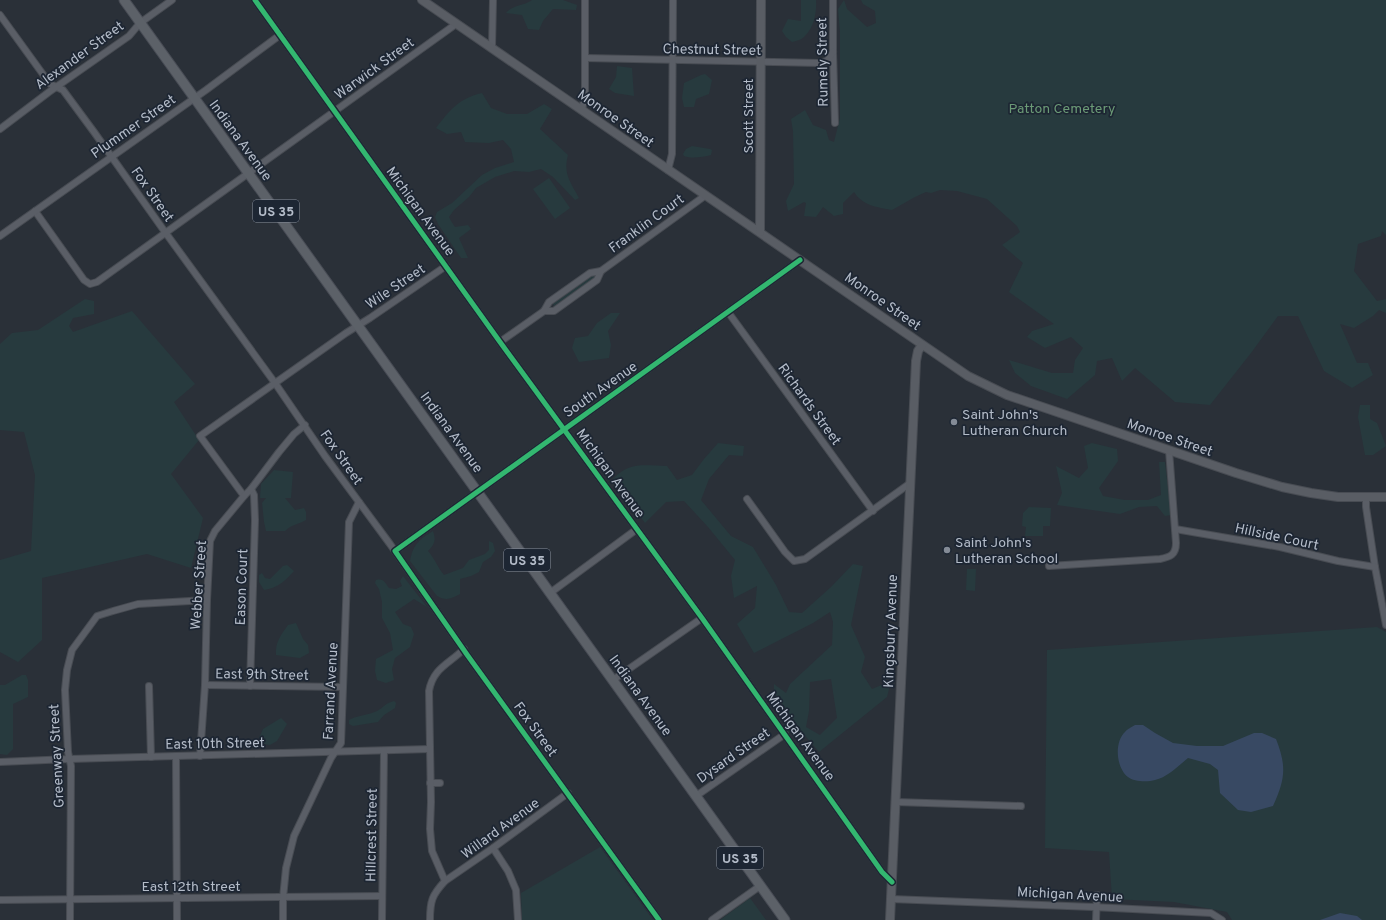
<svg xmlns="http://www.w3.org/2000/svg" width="1386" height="920" viewBox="0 0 1386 920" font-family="Overpass,sans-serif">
<rect width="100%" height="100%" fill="#2a3038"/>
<!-- green -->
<g fill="#273a3e" fill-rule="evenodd">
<path d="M532,0H563L577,5L576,10L553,9L543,21L539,30L528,29L522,15L506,13C512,5 524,6 532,0Z"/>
<path d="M801,0H816C817,12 814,28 804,37C801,40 796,41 792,42L786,37L782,31L788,19L801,21Z"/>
<path d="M844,0L847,9L867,27L876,23L875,11L863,4L861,0H1386V235L1382,231L1381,236L1358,244L1354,271L1377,301L1386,299V313L1379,310L1373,316L1354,328L1340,324L1357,363H1368L1373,375L1352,388L1324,371L1298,316H1278L1251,353L1210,405L1175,402L1135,368L1122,381L1112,358L1097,361L1095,375L1067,399L1031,386L1015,373L1009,360L1052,373H1073L1075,360L1083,348L1071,337L1045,348L1027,337L1032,331L1054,324L1009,292L1023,263L1002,245L1020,232L1017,226L987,199L957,191L940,190L931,193L926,192L915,197L892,210C877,207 863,206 854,192L843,203V214L834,216L823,207L816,217L804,216L806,203L804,202L788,211L786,201L794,184L793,131L791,119L805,110L813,125L826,130L829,140L834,142L840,118V32L838,9Z"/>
<path d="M617,66L632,68L634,96L615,93L609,89L616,77Z"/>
<path d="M705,74L712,80L709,94L696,99L694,107H684L682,98L684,83L701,75Z"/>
<path d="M482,93L491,108L507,114H527L544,104L552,109L540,129L568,155C563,174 570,181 579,198L575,200L553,177L541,169L529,172L514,171L495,177L476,188L469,197L454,210L449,217L451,221L455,227L468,225L471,229L459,238L468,258H461L438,224L435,217L437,212L452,203L482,175L495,168L514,162L511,149L503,140L489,143L465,142L461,132L447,134L436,128C449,111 459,98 482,93Z"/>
<path d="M692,146L710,149L712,150L711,155C703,157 692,159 684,156L683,154L686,149Z"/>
<path d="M549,178L570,208L555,219L533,189Z"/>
<path d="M592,276H594L595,278L554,306L553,304L554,303Z"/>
<path d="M85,299L94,301V314L73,318L69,326L73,332L132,311L195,384L174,402L199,440L171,474L203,518L191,568L147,554L42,578V640L18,662L0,652V560L31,551L35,475L24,432L0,430V344L12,333L38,330Z"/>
<path d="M611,313H620L608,331L611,345L609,358L579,362L572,348L575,338L588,336L597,323Z"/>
<path d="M1360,405H1370V419L1377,423L1386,446L1373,455H1365L1358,417Z"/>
<path d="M718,443L744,446L743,456L729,455L709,479L701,500L731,536L753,547L776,585L789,612L802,613L831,587L853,564L863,566L851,625L865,657L861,672L872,689L891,681L887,697L819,752L802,732L774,692V684L786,693L790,684L832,645L833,622L830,612L813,623L754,653L737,624L755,608L757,586L734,598L731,576L735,560L708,527L684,501L666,502L645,523L613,479C630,461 644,466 667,466L677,480L692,475L704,459ZM831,679L837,718L820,735L806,727L809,711L810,682Z"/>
<path d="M1092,443L1117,449L1118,461L1099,488L1103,496L1125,500H1148L1161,495L1159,462H1165L1171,515L1165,516L1157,506L1139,507L1120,514L1057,505L1062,493L1056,466L1079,478L1088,468L1084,446Z"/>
<path d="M274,470L293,472L291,498H285L295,510L304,508L306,512V520C298,525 292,524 285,531H266L264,522L262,503L266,498H260L261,484Z"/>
<path d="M1029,507L1051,508L1050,526H1043V536H1025L1026,527L1022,526L1023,513Z"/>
<path d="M433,531C436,540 435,544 428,551C435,559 438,568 444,575L463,568L469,560L485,554L489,550V541L493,543L495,551L491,557L483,562L479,572L471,576L460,579V594C451,599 446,601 437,596L410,561C413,544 420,539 433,531Z"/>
<path d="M287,565L294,571C286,580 278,588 264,590L259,582V575L262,573L265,578L270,579L283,566Z"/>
<path d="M967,569H976L975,591L966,590Z"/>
<path d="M403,576L427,607L414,599L395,612L403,624L411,627L414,634L410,647L395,658L392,669L394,680L386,683L377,680L375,671L376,659L393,650L390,633L382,618V602L379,589L375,583L376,580C384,578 385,583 389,588L396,589L402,586L400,581Z"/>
<path d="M296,623L303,639L308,645L309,653L300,658L276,655C275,642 281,635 288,625Z"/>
<path d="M1377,627L1386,632V920H1232L1227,912L1174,902L1112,899L1109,852L1045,848L1047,650Z"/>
<path d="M22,675H26L28,680V697L13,704V749L7,755L0,754V685H5Z"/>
<path d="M394,701L396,703L395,708L384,715L378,722L353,726L349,724V720C354,716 370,715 377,711C385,707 383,704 394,701Z"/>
<path d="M281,718L287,724L277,741L270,745L264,744L259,738L263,729Z"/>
<path d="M600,847L653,920H522L521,893Z"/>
<path d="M750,898L766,920H720Z"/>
</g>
<!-- water -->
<g fill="#384963">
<path d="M1135,725H1143L1155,733L1173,743L1197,746H1223L1254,733H1262L1276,739C1287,767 1285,779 1273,806L1251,812L1238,810L1220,793L1218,770L1210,764L1188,758C1178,766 1168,777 1155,780C1148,782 1134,782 1128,777C1116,768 1114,742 1125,732C1127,729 1132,727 1135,725Z"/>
<path d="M1340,913L1357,916L1362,920H1320Z"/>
</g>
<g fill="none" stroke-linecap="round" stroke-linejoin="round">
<!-- street casing -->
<g stroke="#484c53" stroke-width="8">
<g id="street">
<path d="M255,0L500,342L702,618L882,872L892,882"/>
<path d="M833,0V52L835,123"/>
<path d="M0,15L50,84L63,90L94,132L165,232L275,383L325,456L390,544L468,656L659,920"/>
<path d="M492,48L493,0"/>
<path d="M585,58L819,63L827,61L833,52"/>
<path d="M582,110L585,95V0"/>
<path d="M0,129L49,92L129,36L140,23L172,0"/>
<path d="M668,170L672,154L673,0"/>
<path d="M35,211L84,280L90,284L97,282L456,24"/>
<path d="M0,236L206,90L280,35"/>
<path d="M544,311H554L597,280L601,271L706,195"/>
<path d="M728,312L873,511"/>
<path d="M500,342L544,311L549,302L590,273L601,271"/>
<path d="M244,496L200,436L346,333L370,318L446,266"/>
<path d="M1366,498V507L1375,567L1386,625"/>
<path d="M747,499L785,552L794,561L805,559L909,484"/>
<path d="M1175,529L1280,547L1338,561L1375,567"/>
<path d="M395,551L800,260"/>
<path d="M1049,566L1160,559C1170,557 1176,555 1176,543L1169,450"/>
<path d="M550,593L637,529"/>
<path d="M613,680L702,618"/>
<path d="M205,685L343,687"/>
<path d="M149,686L151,757"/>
<path d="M250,686L255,520L254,495L251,489"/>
<path d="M176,756L177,920"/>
<path d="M200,756L205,685L207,600L210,541L215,531L244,496L251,489L279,452L294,434L305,425"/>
<path d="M0,762L69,759L430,749"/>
<path d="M430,783H440"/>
<path d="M696,796L785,734"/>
<path d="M896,802L1021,806"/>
<path d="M493,848L508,871L516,890L518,920"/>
<path d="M445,881L493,848L568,793"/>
<path d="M891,899L1093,907L1211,913L1222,920"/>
<path d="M0,900L382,896"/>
<path d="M70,920L71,766L68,752L65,690L67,670L72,650L97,616L113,611L138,604L207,600"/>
<path d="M283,920V898L286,868L294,836L331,758L341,743L349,522L359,502"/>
<path d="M382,920L384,751"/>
<path d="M430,920C430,901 432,895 445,881L432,851L430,829L431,802L429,691C433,668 449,664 464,649"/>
<path d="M712,920L760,886"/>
<path d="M1096,920L1097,895"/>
</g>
</g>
<!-- secondary casing -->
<g stroke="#484c53" stroke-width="10">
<g id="secondary">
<path d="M422,0L968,376L1007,395L1236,473L1282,487L1311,493L1338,497H1386"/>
<path d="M760,232L761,0"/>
<path d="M890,920L916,361L918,351L922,345"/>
</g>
</g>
<!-- primary casing -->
<g stroke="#484c55" stroke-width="11">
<path id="primary" d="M124,0L785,920"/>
</g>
<!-- street -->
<use href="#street" stroke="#5a5e66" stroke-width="6"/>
<!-- secondary -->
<use href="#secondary" stroke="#595d64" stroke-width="8"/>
<!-- primary -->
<use href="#primary" stroke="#5c6168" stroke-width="9"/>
<!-- cycleway casing -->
<g stroke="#1d2633" stroke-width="8">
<g id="cycleway">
<path d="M255,0L500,342L702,618L882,872L892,882"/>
<path d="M659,920L468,656L395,551L800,260"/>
</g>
</g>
<!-- cycleway -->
<use href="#cycleway" stroke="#33b770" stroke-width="5"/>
</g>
<!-- markers -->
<g fill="#848b96" stroke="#1d2633" stroke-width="1.5">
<circle cx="954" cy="422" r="4"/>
<circle cx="947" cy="550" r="4"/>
</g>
<g text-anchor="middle" stroke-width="3.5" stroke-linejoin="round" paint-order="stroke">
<!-- shield labels -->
<g fill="#1d2633" stroke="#878f9c" stroke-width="1">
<rect x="253" y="200" width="46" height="22" rx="3"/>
<rect x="504" y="549" width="46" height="22" rx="3"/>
<rect x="717" y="847" width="46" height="22" rx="3"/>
</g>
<g font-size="13" font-weight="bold" fill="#b4bcc9">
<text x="276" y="216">US 35</text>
<text x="527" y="565">US 35</text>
<text x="740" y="863">US 35</text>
</g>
<!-- street labels -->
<g font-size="14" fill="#b4bcc9" stroke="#1d2633">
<text transform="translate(712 49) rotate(1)" y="5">Chestnut Street</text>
<text transform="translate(79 55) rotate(-36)" y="5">Alexander Street</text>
<text transform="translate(822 62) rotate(-91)" y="5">Rumely Street</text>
<text transform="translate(374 68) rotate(-36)" y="5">Warwick Street</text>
<text transform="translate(748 116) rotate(-90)" y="5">Scott Street</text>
<text transform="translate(616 118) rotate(35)" y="5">Monroe Street</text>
<text transform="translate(133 126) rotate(-35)" y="5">Plummer Street</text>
<text transform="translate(241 140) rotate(54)" y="5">Indiana Avenue</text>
<text transform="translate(153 194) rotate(55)" y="5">Fox Street</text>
<text transform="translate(421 211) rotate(54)" y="5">Michigan Avenue</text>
<text transform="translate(646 223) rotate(-36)" y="5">Franklin Court</text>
<text transform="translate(395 286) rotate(-34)" y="5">Wile Street</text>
<text transform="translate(883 301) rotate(35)" y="5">Monroe Street</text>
<text transform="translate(600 389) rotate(-35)" y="5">South Avenue</text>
<text transform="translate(810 404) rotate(54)" y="5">Richards Street</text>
<text transform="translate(452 432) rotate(54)" y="5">Indiana Avenue</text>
<text transform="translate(1170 437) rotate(19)" y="5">Monroe Street</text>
<text transform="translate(342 457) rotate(55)" y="5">Fox Street</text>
<text transform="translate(611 473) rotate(54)" y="5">Michigan Avenue</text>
<text transform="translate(1277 536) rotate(12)" y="5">Hillside Court</text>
<text transform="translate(198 585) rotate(-86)" y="5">Webber Street</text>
<text transform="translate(241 587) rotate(-88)" y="5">Eason Court</text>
<text transform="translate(890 631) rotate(-88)" y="5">Kingsbury Avenue</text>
<text transform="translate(262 674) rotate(1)" y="5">East 9th Street</text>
<text transform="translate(330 691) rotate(-87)" y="5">Farrand Avenue</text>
<text transform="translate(641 695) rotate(54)" y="5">Indiana Avenue</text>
<text transform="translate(536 729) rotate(54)" y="5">Fox Street</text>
<text transform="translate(801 736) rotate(54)" y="5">Michigan Avenue</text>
<text transform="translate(215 743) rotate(-1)" y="5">East 10th Street</text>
<text transform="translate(733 755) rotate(-35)" y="5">Dysard Street</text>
<text transform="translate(56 756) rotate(-93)" y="5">Greenway Street</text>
<text transform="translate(500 828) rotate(-36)" y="5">Willard Avenue</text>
<text transform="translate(371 835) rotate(-89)" y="5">Hillcrest Street</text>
<text x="191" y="891">East 12th Street</text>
<text transform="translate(1070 894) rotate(3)" y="5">Michigan Avenue</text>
</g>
<!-- park labels -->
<g font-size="14" fill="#6b9a76" stroke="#1d2633">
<text x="1062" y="113">Patton Cemetery</text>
</g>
<!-- poi labels -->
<g font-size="14" fill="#b4bcc9" stroke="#1d2633" text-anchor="start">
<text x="962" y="419">Saint John's<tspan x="962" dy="16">Lutheran Church</tspan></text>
<text x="955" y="547">Saint John's<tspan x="955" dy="16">Lutheran School</tspan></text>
</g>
</g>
</svg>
